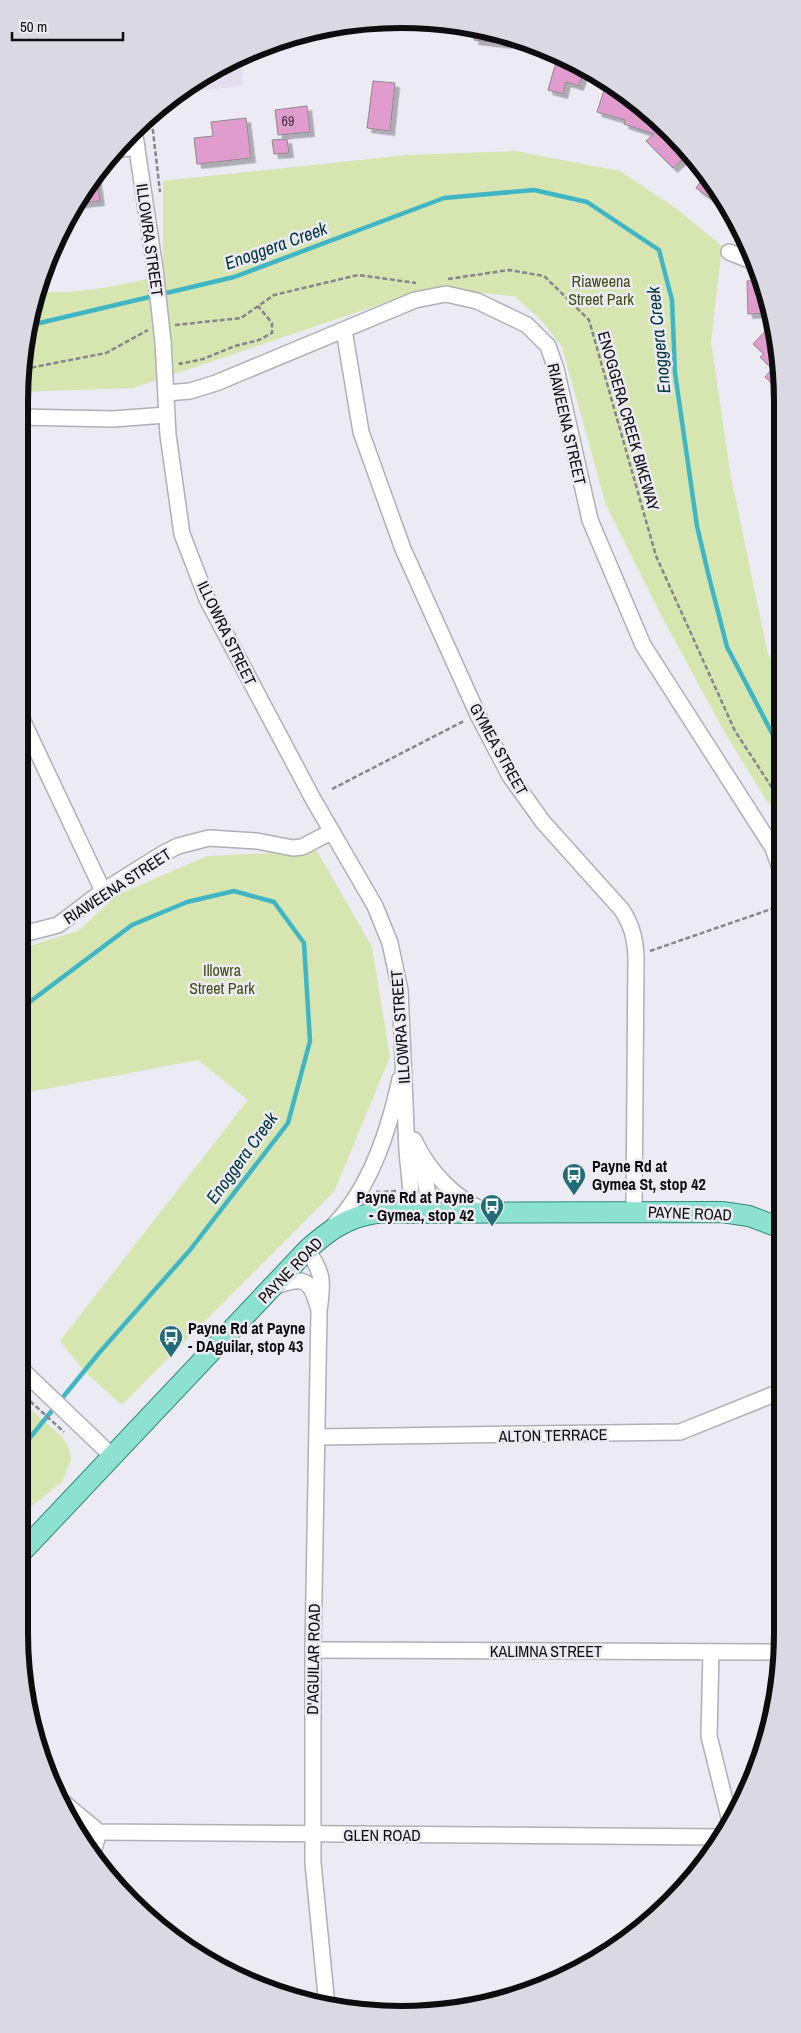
<svg xmlns="http://www.w3.org/2000/svg" width="801" height="2033" viewBox="0 0 801 2033" font-family="'Archivo Narrow',sans-serif">
<defs>
<filter id="shadow"><feDropShadow dx="4.5" dy="4.5" stdDeviation="0" flood-color="#0004"/></filter>
</defs>
<rect width="100%" height="100%" fill="#eceaf3"/>
<!-- built -->
<path fill="#e2deed" d="M245,53L241,86L195,91L196,80L231,58Z"/>
<!-- green -->
<g fill="#d7e5b0">
<path d="M515,151L620,171L677,209L722,246L711,342L730,472L768,655L780,665V817L765,798L725,733L662,617L606,505L562,347L542,321L514,296L450,290L414,293L133,388L20,392L37,292C80,294 121,286 163,275V181L407,155Z"/>
<path d="M317,851L372,947L390,1057L334,1192L122,1405L84,1371L60,1341L248,1100L198,1060L19,1094V949L78,931L117,895L207,856Z"/>
<path d="M19,1399L62,1437L69,1448L71,1459L62,1482L19,1516Z"/>
</g>
<g fill="none" stroke-linecap="round" stroke-linejoin="round">
<!-- stream -->
<g stroke="#40b6c5" stroke-width="4.5">
<path d="M31,325L234,277L444,198L534,190L587,202L659,250L672,300L675,373L697,526L708,573L727,647L772,733L780,743"/>
<path d="M19,1010L132,925L187,902L234,891L274,902L304,943L310,1041L288,1123L190,1250L99,1353L19,1451"/>
</g>
</g>
<!-- building -->
<g fill="#e19cce" stroke="#8d868b" filter="url(#shadow)">
<path d="M475,28L509,36L507,44L474,40Z"/>
<path d="M556,62L584,70L579,86L566,82L563,94L548,90Z"/>
<path d="M373,81L395,83L390,131L367,128Z"/>
<path d="M607,81L612,83L690,153L673,168L646,141L654,134L624,124L625,120L597,112Z"/>
<path d="M307,106L310,132L278,135L275,110Z"/>
<path d="M246,118L251,158L197,164L194,138L213,136L211,122Z"/>
<path d="M287,139L289,153L274,154L272,140Z"/>
<path d="M96,173L100,201L74,204L82,193Z"/>
<path d="M705,175L728,209L727,210L696,188Z"/>
<path d="M758,280L768,313L748,314L747,281Z"/>
<path d="M771,325L779,350V390L765,377L772,369L760,357L764,354L753,344Z"/>
</g>
<g fill="none" stroke-linecap="round" stroke-linejoin="round">
<!-- minor casing -->
<g stroke="#b0afb7" stroke-width="18">
<g id="minor">
<path d="M134,129L155,269"/>
<path d="M113,150L137,147"/>
<path d="M729,252L752,261"/>
<path d="M344,330L361,432L403,549L478,715L510,776L543,822L622,910C632,926 635,938 636,956L634,1212"/>
<path d="M163,342L168,435L182,534L207,599L313,799L375,906L390,943L400,990L407,1151L413,1213"/>
<path d="M166,393L190,391L216,383L415,300L446,294L477,301L527,325L548,346L556,369L590,520L643,645L773,848L780,868"/>
<path d="M19,417L113,419L166,415"/>
<path d="M19,713L103,891"/>
<path d="M19,935L58,925L103,891L162,854L178,846L209,838L257,841L293,848L302,847L331,832"/>
<path d="M414,1140C428,1170 455,1200 486,1211"/>
<path d="M420,1158L427,1189L429,1213"/>
<path d="M334,1225C371,1187 389,1130 400,1079"/>
<path d="M307,1250C324,1273 323,1283 319,1311L313,1650V1863L327,2006"/>
<path d="M273,1287C301,1277 310,1276 318,1307"/>
<path d="M19,1367L112,1456"/>
<path d="M317,1437L680,1432L782,1391"/>
<path d="M313,1650L779,1652"/>
<path d="M711,1652L709,1736L729,1817"/>
<path d="M58,1798L99,1832L718,1837"/>
<path d="M92,1855L99,1832"/>
</g>
</g>
<!-- major casing -->
<g stroke="#2e8978" stroke-width="22">
<path id="major" d="M19,1555L307,1250C328,1231 347,1217 376,1213L722,1212L749,1216L781,1228"/>
</g>
<!-- path -->
<g stroke="#86858b" stroke-width="2.5" stroke-dasharray="5 2.5" stroke-linecap="butt">
<path d="M151,114L160,192"/>
<path d="M448,279L509,270L544,276L589,320L656,556L735,731L780,800"/>
<path d="M175,325L241,318L274,295L358,275L416,283"/>
<path d="M180,362V364L203,359L235,346L259,340L272,333V323L258,306"/>
<path d="M24,369L106,353L148,330"/>
<path d="M332,789L464,721"/>
<path d="M650,951L780,906"/>
<path d="M376,1192L398,1191"/>
<path d="M19,1347L25,1353"/>
<path d="M19,1391L64,1432"/>
</g>
<!-- minor -->
<use href="#minor" stroke="#fff" stroke-width="15"/>
<!-- major -->
<use href="#major" stroke="#8ce1d0" stroke-width="20"/>
<!-- minor-bridge casing -->
<g stroke="#b0afb7" stroke-width="18" stroke-linecap="butt">
<path id="minor-bridge" d="M155,269L163,342"/>
</g>
<!-- minor-bridge -->
<use href="#minor-bridge" stroke="#fff" stroke-width="15"/>
</g>
<!-- icons -->
<defs>
<g id="bus-pin" transform="scale(1.25)"><path d="M0 17L-7.5 6A9.5 9.5 0 1 1 7.5 6Z" fill="#236c77" stroke="#eceaf3"/><path d="M-5-6H5V4H4V6H2V4H-2V6H-4V4H-5ZM-3.5-4V0h7V-4ZM-3.5 1.2v1.5H-2V1.2ZM2 1.2v1.5H3.5V1.2Z" fill="#fff"/></g>
</defs>
<g fill-rule="evenodd">
<use href="#bus-pin" x="574" y="1175"/>
<use href="#bus-pin" x="492" y="1206"/>
<use href="#bus-pin" x="171" y="1337"/>
</g>
<g text-anchor="middle" stroke-width="5" stroke-linejoin="round" paint-order="stroke">
<!-- number labels -->
<g font-size="14" fill="#42303f">
<text x="288" y="126">69</text>
</g>
<!-- street labels -->
<g font-size="16" fill="#0d0c0f" stroke="#eceaf3">
<text transform="translate(150 240) rotate(82)" y="6">ILLOWRA STREET</text>
<text transform="translate(629 421) rotate(74)" y="6">ENOGGERA CREEK BIKEWAY</text>
<text transform="translate(567 424) rotate(77)" y="6">RIAWEENA STREET</text>
<text transform="translate(227 633) rotate(64)" y="6">ILLOWRA STREET</text>
<text transform="translate(499 749) rotate(61)" y="6">GYMEA STREET</text>
<text transform="translate(117 886) rotate(-33)" y="6">RIAWEENA STREET</text>
<text transform="translate(400 1027) rotate(-94)" y="6">ILLOWRA STREET</text>
<text transform="translate(690 1213) rotate(2)" y="6">PAYNE ROAD</text>
<text transform="translate(290 1270) rotate(-46)" y="6">PAYNE ROAD</text>
<text transform="translate(553 1435) rotate(-1)" y="6">ALTON TERRACE</text>
<text x="546" y="1657">KALIMNA STREET</text>
<text transform="translate(313 1659) rotate(-89)" y="6">D'AGUILAR ROAD</text>
<text x="382" y="1841">GLEN ROAD</text>
</g>
<!-- park labels -->
<g font-size="16" fill="#414d13" stroke="#eceaf3">
<text x="601" y="287">Riaweena<tspan x="601" dy="18">Street Park</tspan></text>
<text x="222" y="976">Illowra<tspan x="222" dy="18">Street Park</tspan></text>
</g>
<!-- poi labels -->
<g font-size="16" font-weight="bold" fill="#0d0c0f" stroke="#eceaf3" text-anchor="start">
<text x="592" y="1172">Payne Rd at<tspan x="592" dy="18">Gymea St, stop 42</tspan></text>
<text x="474" y="1203" text-anchor="end">Payne Rd at Payne<tspan x="474" dy="18">- Gymea, stop 42</tspan></text>
<text x="188" y="1334">Payne Rd at Payne<tspan x="188" dy="18">- DAguilar, stop 43</tspan></text>
</g>
<!-- water labels -->
<g font-size="18" font-style="italic" fill="#00363d" stroke="#eceaf3">
<text transform="translate(276 246) rotate(-20)" y="6">Enoggera Creek</text>
<text transform="translate(659 340) rotate(-96)" y="6">Enoggera Creek</text>
<text transform="translate(242 1158) rotate(-54)" y="6">Enoggera Creek</text>
</g>
</g>
<!-- crop -->
<path d="M0 0H801V2033H0ZM401 28H401A373 373 0 0 1 774 401V1633A373 373 0 0 1 401 2006H401A373 373 0 0 1 28 1633V401A373 373 0 0 1 401 28Z" fill="#dad8e1" fill-rule="evenodd"/>
<path fill="none" stroke="#0d0c0f" stroke-width="6" d="M401 28H401A373 373 0 0 1 774 401V1633A373 373 0 0 1 401 2006H401A373 373 0 0 1 28 1633V401A373 373 0 0 1 401 28Z"/>
<!-- scale -->
<path d="M12 32v8h111v-8" fill="none" stroke="#0d0c0f" stroke-width="2.5"/>
<text x="20" y="32" font-size="15" fill="#0d0c0f" stroke="#eceaf3" stroke-width="4" paint-order="stroke">50 m</text>
</svg>
